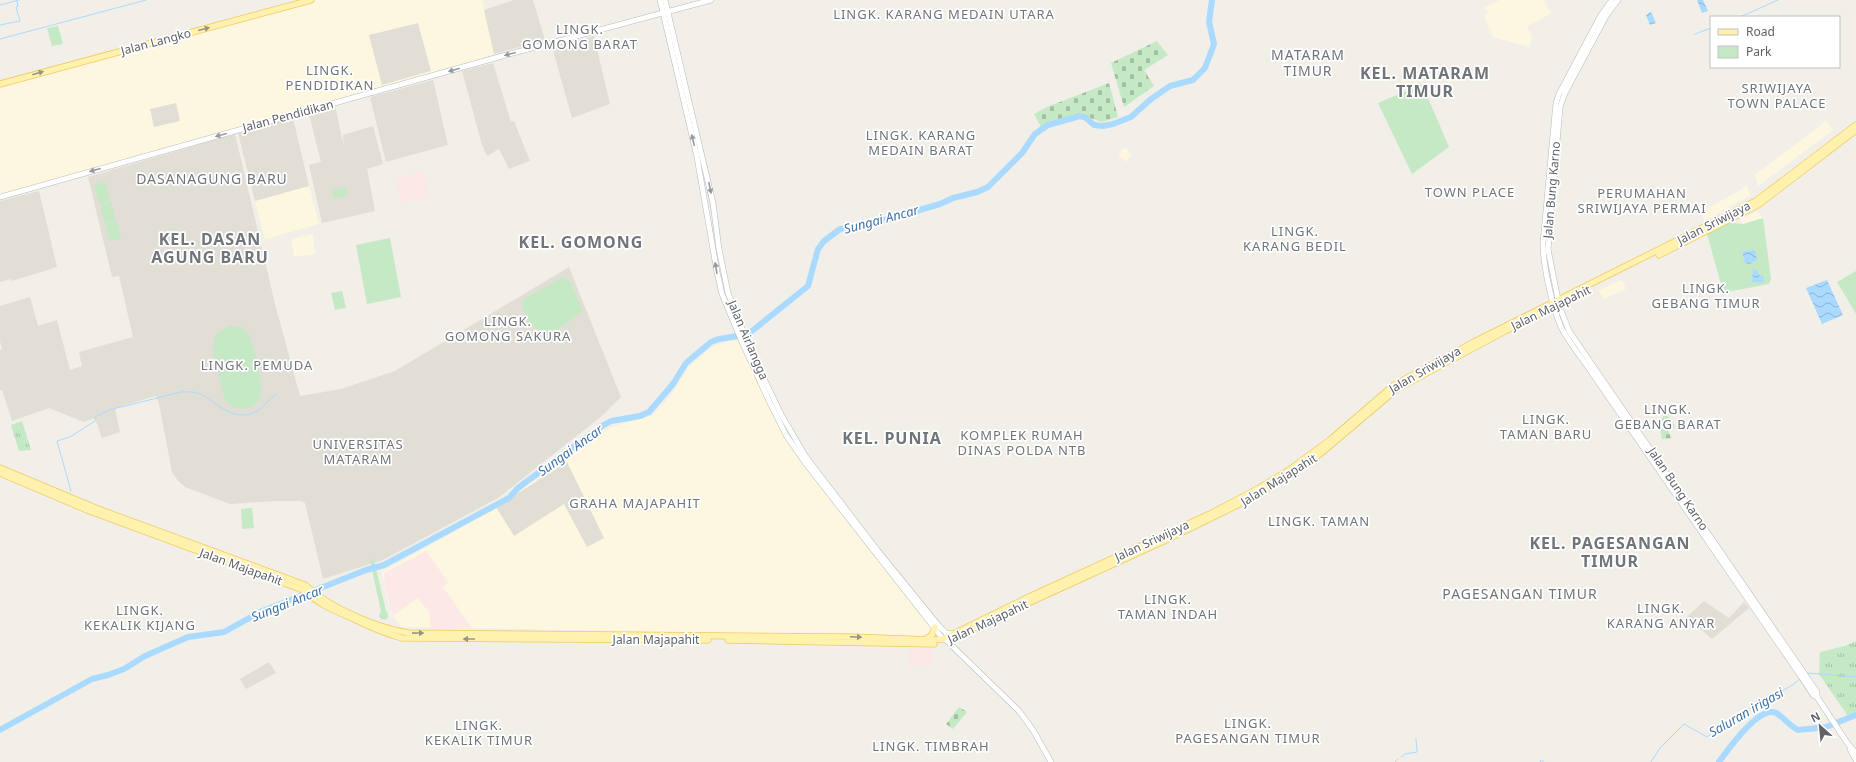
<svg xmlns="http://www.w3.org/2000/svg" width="1856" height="762" viewBox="0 0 1856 762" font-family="'Noto Sans',sans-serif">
<defs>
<pattern id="grass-tufts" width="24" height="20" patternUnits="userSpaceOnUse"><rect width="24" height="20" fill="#c5e8c5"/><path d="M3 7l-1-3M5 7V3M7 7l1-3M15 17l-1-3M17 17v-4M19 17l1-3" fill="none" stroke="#a3c0a4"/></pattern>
<pattern id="cemetery-stones" width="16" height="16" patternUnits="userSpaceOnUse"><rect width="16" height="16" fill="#c5e8c5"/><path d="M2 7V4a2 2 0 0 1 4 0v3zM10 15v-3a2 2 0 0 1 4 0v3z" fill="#a3c0a4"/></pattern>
<pattern id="water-waves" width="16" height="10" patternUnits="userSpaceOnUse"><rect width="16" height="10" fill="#aadaff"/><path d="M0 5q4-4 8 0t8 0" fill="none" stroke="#8eb4d2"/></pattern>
</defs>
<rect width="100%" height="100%" fill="#f1efe8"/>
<!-- commercial -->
<g fill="#fef7e0">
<path d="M297,0H482L494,54L465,66L0,196V82Z"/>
<path d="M1500,0H1544L1551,13L1527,27L1532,37L1529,47L1493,37L1484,15L1488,13L1485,7Z"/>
<path d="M1826,121L1833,130L1758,186L1755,175Z"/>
<path d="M1125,147L1131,155L1126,162L1118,155Z"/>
<path d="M309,186L319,224L265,239L255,201Z"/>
<path d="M1747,186L1750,196L1705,220L1701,212Z"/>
<path d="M1757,211L1763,218L1742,224L1741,220Z"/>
<path d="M313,234L315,254L294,257L291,239Z"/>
<path d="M1622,280L1626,289L1603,299L1599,290Z"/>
<path d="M740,340L783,436L856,533L933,628V632L926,636L402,627L397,621L389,608L382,572L511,500L529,482L604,430L621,424L652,416L669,398L689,367L712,347L726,342Z"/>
</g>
<!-- education -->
<g fill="#e1ded6">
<path d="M514,0H533L545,40L494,54L484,10Z"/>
<path d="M418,23L431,71L382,85L369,35Z"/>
<path d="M594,36L610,104L572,118L552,47Z"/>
<path d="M493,63L511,122L514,121L530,161L509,169L499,149L487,156L482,145L462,71Z"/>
<path d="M433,80L448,145L386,162L370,97Z"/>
<path d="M176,103L180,121L154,127L150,109Z"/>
<path d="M335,106L344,147L343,135L373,126L383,164L367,169L375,211L322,223L309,165L321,162L309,114Z"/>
<path d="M293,118L309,186L255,201L238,133Z"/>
<path d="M235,134L275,304L300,396L341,389L395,371L569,267L621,397L602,416L498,498L383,560L323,579L305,503L301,501H277L230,504L185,487L178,481L172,472L159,404L156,396L115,408L120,432L102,438L95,418L84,422L49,408L12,421L2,390H0V350L2,349L0,341V306L30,297L38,326L57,320L70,370L82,366L79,352L133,337L119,276L112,277L88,177Z"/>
<path d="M39,191L57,267L12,281L11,279L0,282V201Z"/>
<path d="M567,462L604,538L587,547L564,504L514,536L496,507Z"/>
<path d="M1704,601L1729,618L1744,602L1749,608L1712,639L1687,617Z"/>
<path d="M269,662L276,673L246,689L240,679Z"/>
</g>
<!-- medical -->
<g fill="#fce8e6">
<path d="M423,170L429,196L402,204L395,179Z"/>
<path d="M426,551L448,582L443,587L474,631L431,630L429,612L418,598L394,615L390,608L384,579V573Z"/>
<rect x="909" y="648" width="23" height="18"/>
</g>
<!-- grass -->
<g fill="url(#grass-tufts)">
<path d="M22,421L31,450L19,451L11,425Z"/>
<path d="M1856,641V716L1850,719L1819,674L1820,652L1845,646Z"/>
</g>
<!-- cemetery -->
<g fill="url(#cemetery-stones)">
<path d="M1157,41L1168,55L1144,70L1154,86L1124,107L1111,63Z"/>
<path d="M1109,83L1118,117L1102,122L1079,114L1051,121L1041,127L1034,114L1047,107Z"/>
<path d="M1666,413L1675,426L1668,431L1672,438L1662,439L1659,422Z"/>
<path d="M959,707L967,712L953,729L946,724Z"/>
</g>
<!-- green -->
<g fill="#c5e8c5">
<path d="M58,26L63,44L52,46L47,28Z"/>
<path d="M1422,84L1449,147L1412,174L1378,103Z"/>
<path d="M105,182L110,201L99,204L94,185Z"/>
<path d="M346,187L348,195L334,199L332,191Z"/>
<path d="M111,202L116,220L105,223L100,205Z"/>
<path d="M1763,218L1771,279L1769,284L1727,292L1723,291L1707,234L1729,223L1744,224Z"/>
<path d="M117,221L121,238L110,241L105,224Z"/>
<path d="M390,238L401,297L367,304L356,245Z"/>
<path d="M1856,271V314L1837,282Z"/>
<path d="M561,278L570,281L583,312C571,317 553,340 538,330C535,328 534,325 531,323C526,319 522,307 523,300Z"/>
<path d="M342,291L346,308L335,310L331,293Z"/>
<path d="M229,326C236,326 241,326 246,331C254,339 264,387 260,397C254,412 233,412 225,399C222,393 221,384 220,378C216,363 209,347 217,333Z"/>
<path d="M252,508L254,528L242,529L241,509Z"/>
<path d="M372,559L374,560L386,611L388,614V618L385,620L381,619L379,616L381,611L370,561Z"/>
</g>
<!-- water -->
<g fill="url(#water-waves)">
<path d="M1697,0H1703L1708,11L1702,13Z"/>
<path d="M1651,12L1656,23L1650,25L1646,15Z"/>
<path d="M1755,250L1757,260L1750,264L1745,263L1742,252Z"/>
<path d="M1753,269L1757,270L1759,275L1764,276L1763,283L1752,282Z"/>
<path d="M1827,280L1843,315L1822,324L1806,288Z"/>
</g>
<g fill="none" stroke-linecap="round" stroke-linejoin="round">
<!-- stream -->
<g stroke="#aadaff" stroke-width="1">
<path d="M0,5L19,0"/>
<path d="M1740,17L1778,0"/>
<path d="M0,25L20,21L16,7L18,6L17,1"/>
<path d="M1695,34L1711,28"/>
<path d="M0,39L146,0"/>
<path d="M71,491L57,441L70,437L95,421V417L109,410L181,392C187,392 194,391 200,394C217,402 233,423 255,412C264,408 269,399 276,394"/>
<path d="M1807,673L1856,677"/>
<path d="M1401,757L1405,754L1417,752L1416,739"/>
<path d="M1395,762L1398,759"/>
<path d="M1540,762L1541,760L1544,762"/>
<path d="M1651,762L1660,748L1684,724L1707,737L1746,710L1791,686L1800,679"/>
</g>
<!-- river -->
<g stroke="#aadaff" stroke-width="6">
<path d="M0,730L92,679L108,675L124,669L145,656L188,637L224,632L260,612L366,570L384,565L509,498L518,488L602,426L611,421L640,416L649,412L673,384L686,363L711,342L719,339L738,336L752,331L808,286L818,249L824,241L840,229L864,226L940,204L953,198L977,192L988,187L1022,153L1035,134L1048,125L1080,116L1086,118L1094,125L1103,126L1113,124L1131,117L1151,99L1170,86L1193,80L1205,68L1214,44L1209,22L1212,0"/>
<path d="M1719,762C1727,751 1759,705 1776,713C1784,717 1789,726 1798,730L1826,727L1856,715"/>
</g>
<!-- secondary casing -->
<g stroke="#b6babf" stroke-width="6">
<g id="secondary">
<path d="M660,0L697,157L717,272L722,294L742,342L769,401L786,435L806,464L943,639"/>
<path d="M665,0L713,203L719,249L728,293L753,356L782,416L806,457L878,551L939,626L946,633L952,634"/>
<path d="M1612,0L1601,15L1559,94L1556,103L1543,243C1543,265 1552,306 1561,327C1569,343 1582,358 1592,373L1802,678L1813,695L1817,697"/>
<path d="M1618,0L1606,16L1565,93L1560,107L1548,249L1559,305L1569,331L1817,692V697L1848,744L1856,753"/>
<path d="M0,197L495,58L711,0"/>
<path d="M947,641L1019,711L1033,730L1051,762"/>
<path d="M1850,749L1856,760"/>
</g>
</g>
<!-- primary casing -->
<g stroke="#f2c960" stroke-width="7">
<g id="primary">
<path d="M0,84L311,0"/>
<path d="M1659,255L1758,205L1856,130"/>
<path d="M0,468L98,509L305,585C330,608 376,628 409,633L853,637L934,640L943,639L1029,597L1212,513L1261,487L1289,470L1330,440L1394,385L1474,342L1756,201L1856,125"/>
<path d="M0,473L87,510L303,590C321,605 331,609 352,618C368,626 384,633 402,638L708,640"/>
<path d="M969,630L1166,540L1256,496L1320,454L1397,389L1505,331L1586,291"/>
<path d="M728,640L934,644"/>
<path d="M924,640L932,635L935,627"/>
</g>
</g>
<!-- secondary -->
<use href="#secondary" stroke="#fff" stroke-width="5"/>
<!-- primary -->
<use href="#primary" stroke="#fff2af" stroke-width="5.5"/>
</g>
<!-- one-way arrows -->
<defs><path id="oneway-solid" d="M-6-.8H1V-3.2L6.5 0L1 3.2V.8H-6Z"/></defs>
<g fill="#979581">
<use href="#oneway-solid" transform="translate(204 29) rotate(-15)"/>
<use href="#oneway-solid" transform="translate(38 73) rotate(-16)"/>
<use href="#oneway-solid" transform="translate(418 633) rotate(-1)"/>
<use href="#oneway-solid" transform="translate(856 637) rotate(2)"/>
<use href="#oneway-solid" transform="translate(469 639) rotate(-180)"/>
</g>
<g fill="#979a9d">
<use href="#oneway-solid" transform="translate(510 54) rotate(165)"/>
<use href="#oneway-solid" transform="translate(454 70) rotate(164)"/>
<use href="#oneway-solid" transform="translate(221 135) rotate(165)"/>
<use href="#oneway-solid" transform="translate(693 140) rotate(-103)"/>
<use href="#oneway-solid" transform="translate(95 170) rotate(165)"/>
<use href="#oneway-solid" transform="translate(710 188) rotate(78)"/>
<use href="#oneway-solid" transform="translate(716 268) rotate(-100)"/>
</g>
<g text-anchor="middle" stroke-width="3.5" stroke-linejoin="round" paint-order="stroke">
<!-- street labels -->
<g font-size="12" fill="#5f6368" stroke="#fff">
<text transform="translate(156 42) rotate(-15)" y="4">Jalan Langko</text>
<text transform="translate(288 116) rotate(-15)" y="4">Jalan Pendidikan</text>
<text transform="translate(1552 190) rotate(-85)" y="4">Jalan Bung Karno</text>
<text transform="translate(1714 223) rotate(-27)" y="4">Jalan Sriwijaya</text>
<text transform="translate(1551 308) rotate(-26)" y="4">Jalan Majapahit</text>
<text transform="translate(748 340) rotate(67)" y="4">Jalan Airlangga</text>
<text transform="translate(1425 370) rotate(-30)" y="4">Jalan Sriwijaya</text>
<text transform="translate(1279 480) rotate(-32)" y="4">Jalan Majapahit</text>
<text transform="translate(1678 489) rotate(56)" y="4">Jalan Bung Karno</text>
<text transform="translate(1152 541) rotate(-25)" y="4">Jalan Sriwijaya</text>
<text transform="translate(241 567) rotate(20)" y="4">Jalan Majapahit</text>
<text transform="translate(988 622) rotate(-25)" y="4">Jalan Majapahit</text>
<text x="656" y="644">Jalan Majapahit</text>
</g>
<!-- neighbourhood labels -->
<g font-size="13" letter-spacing="1" fill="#70757a" stroke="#fff">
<text x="944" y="19">LINGK. KARANG MEDAIN UTARA</text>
<text x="580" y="34">LINGK.<tspan x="580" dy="15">GOMONG BARAT</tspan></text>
<text x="330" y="75">LINGK.<tspan x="330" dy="15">PENDIDIKAN</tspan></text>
<text x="1777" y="93">SRIWIJAYA<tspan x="1777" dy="15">TOWN PALACE</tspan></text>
<text x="921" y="140">LINGK. KARANG<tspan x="921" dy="15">MEDAIN BARAT</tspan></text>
<text x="1470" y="197">TOWN PLACE</text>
<text x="1642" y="198">PERUMAHAN<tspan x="1642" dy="15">SRIWIJAYA PERMAI</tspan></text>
<text x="1295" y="236">LINGK.<tspan x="1295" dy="15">KARANG BEDIL</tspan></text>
<text x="1706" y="293">LINGK.<tspan x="1706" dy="15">GEBANG TIMUR</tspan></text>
<text x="508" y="326">LINGK.<tspan x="508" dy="15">GOMONG SAKURA</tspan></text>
<text x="257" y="370">LINGK. PEMUDA</text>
<text x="1668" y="414">LINGK.<tspan x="1668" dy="15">GEBANG BARAT</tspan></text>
<text x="1546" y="424">LINGK.<tspan x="1546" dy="15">TAMAN BARU</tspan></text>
<text x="1022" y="440">KOMPLEK RUMAH<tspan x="1022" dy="15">DINAS POLDA NTB</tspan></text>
<text x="358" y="449">UNIVERSITAS<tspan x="358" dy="15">MATARAM</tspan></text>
<text x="635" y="508">GRAHA MAJAPAHIT</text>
<text x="1319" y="526">LINGK. TAMAN</text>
<text x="1168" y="604">LINGK.<tspan x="1168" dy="15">TAMAN INDAH</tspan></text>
<text x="1661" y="613">LINGK.<tspan x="1661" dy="15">KARANG ANYAR</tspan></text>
<text x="140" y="615">LINGK.<tspan x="140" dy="15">KEKALIK KIJANG</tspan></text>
<text x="1248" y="728">LINGK.<tspan x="1248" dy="15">PAGESANGAN TIMUR</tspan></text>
<text x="479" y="730">LINGK.<tspan x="479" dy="15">KEKALIK TIMUR</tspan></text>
<text x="931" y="751">LINGK. TIMBRAH</text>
</g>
<!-- water labels -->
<g font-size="13" font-style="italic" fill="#4174aa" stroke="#fff">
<text transform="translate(881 219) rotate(-15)" y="5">Sungai Ancar</text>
<text transform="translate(570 450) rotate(-36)" y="5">Sungai Ancar</text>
<text transform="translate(287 603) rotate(-22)" y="5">Sungai Ancar</text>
<text transform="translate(1746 712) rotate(-30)" y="5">Saluran irigasi</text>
</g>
<!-- quarter labels -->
<g font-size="14" letter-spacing="1" fill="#70757a" stroke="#fff">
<text x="1308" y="60">MATARAM<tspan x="1308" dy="16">TIMUR</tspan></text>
<text x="212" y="184">DASANAGUNG BARU</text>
<text x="1520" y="599">PAGESANGAN TIMUR</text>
</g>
<!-- district labels -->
<g font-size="16" font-weight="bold" letter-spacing="1" fill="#70757a" stroke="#fff">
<text x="1425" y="79">KEL. MATARAM<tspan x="1425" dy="18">TIMUR</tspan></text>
<text x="210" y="245">KEL. DASAN<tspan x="210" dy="18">AGUNG BARU</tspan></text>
<text x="581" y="248">KEL. GOMONG</text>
<text x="892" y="444">KEL. PUNIA</text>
<text x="1610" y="549">KEL. PAGESANGAN<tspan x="1610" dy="18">TIMUR</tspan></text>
</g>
</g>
<!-- legend -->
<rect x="1710" y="16" width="130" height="52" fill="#ffffff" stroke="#bfc1c3"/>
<rect x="1718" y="29" width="20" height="6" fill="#fff2af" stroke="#bfc1c3"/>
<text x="1746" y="36" font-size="12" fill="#5f6368">Road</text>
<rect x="1718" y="46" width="20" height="12" fill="#c5e8c5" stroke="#bfc1c3"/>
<text x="1746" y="56" font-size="12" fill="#5f6368">Park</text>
<!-- north arrow -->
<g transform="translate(1820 726) rotate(333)" stroke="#ffffff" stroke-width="3" paint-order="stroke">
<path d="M0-3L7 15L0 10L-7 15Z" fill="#5f6368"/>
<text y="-6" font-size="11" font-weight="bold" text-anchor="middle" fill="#5f6368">N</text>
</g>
</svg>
